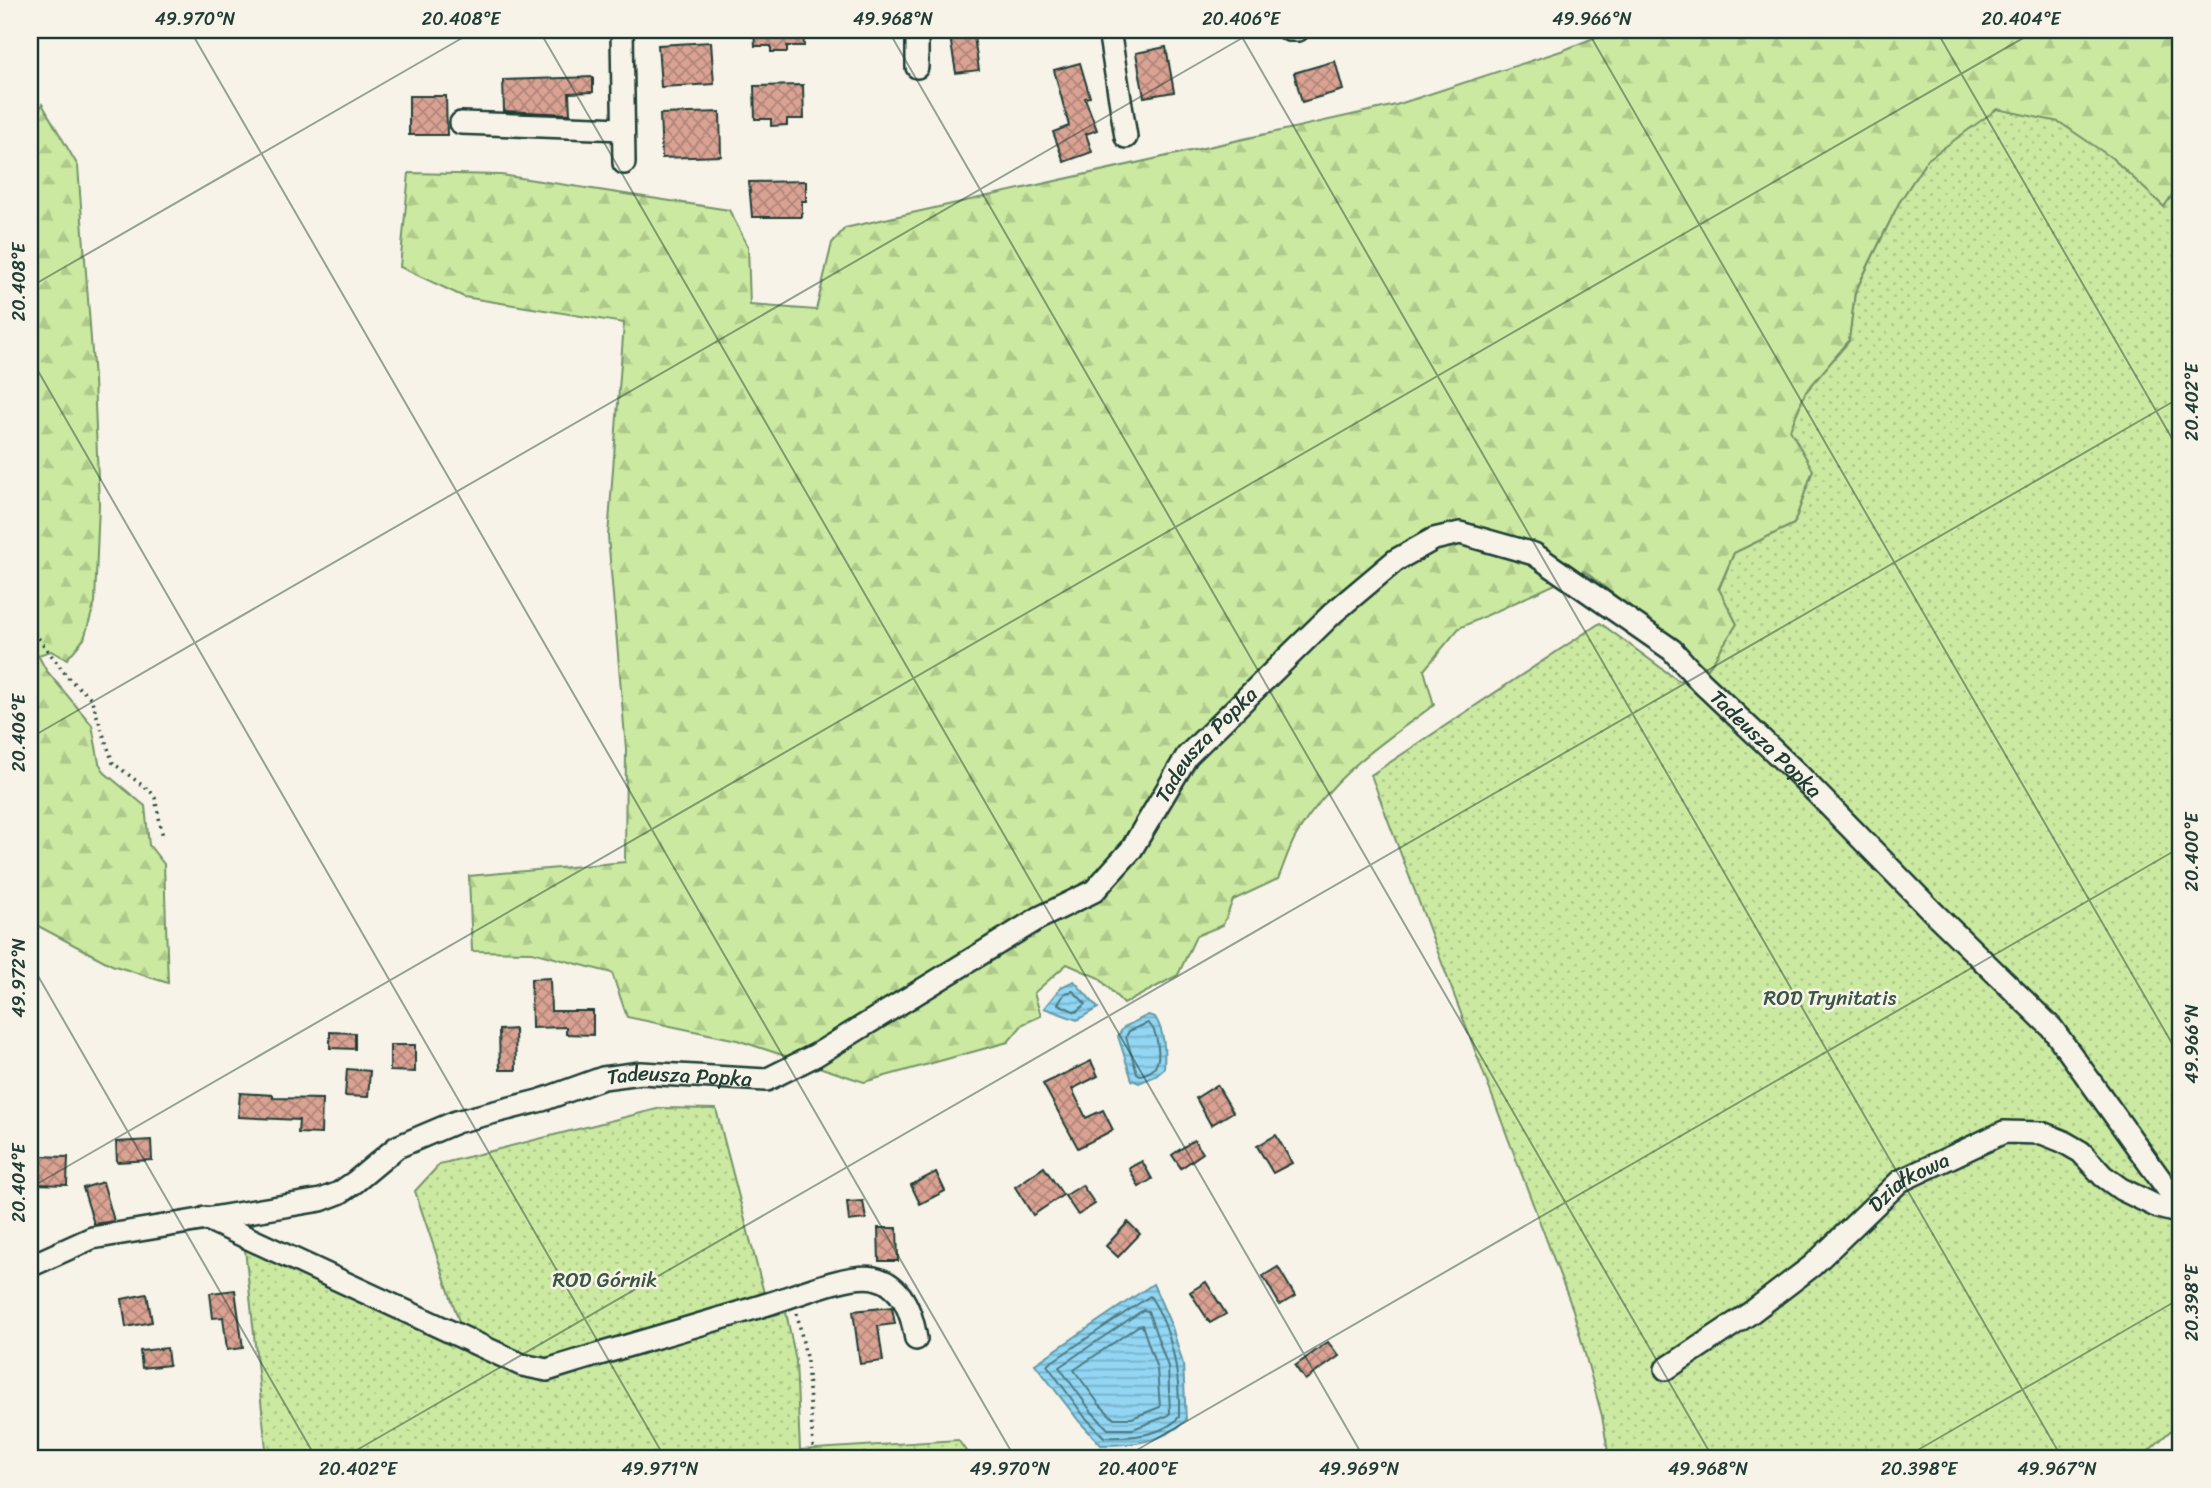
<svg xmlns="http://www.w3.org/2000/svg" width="2211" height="1488" viewBox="0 0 2211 1488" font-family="Sriracha,sans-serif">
<defs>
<pattern id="forest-firs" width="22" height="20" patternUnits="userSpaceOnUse" patternTransform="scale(1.75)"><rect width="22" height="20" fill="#cbe9a0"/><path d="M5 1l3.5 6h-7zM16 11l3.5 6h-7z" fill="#aec98a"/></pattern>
<pattern id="garden-dots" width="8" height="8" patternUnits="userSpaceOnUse" patternTransform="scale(1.75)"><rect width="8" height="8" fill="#cbe9a0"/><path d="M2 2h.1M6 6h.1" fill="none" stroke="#aec98a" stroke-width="1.8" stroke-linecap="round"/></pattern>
<pattern id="water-rules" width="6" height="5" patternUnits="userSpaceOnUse" patternTransform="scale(1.75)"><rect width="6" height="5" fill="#92d6f4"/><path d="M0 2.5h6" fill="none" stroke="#77afc6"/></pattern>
<pattern id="building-cross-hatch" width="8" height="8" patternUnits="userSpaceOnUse" patternTransform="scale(1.75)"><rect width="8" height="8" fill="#daa293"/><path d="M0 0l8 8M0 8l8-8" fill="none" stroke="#b08579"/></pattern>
</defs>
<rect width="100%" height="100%" fill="#f7f3e8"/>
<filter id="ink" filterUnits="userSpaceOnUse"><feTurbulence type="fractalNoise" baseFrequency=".0143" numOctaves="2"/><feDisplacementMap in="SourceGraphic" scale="14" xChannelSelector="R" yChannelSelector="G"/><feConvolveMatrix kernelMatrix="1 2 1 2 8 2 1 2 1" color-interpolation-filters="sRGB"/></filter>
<g filter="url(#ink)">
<!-- forest -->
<g fill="url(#forest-firs)" stroke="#75936a" stroke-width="2">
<path d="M1613,30H2172L2181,37V182L2164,207L2112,158L1927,160L1899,203L1855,292L1849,341L1805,393L1813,470L1794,524L1734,553L1719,588L1737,624L1708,669L1584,571L1459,628L1424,670L1434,705C1380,744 1333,775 1297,834C1289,847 1284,865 1278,879L1233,900L1223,925L1196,936L1178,975L1124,1004L1099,978L1067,964L1034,993L1041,1016L1023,1024L1008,1042L864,1082L737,1040L627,1017L612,973L532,952L472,951L469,876L625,862L626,749L608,536L624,323L464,297L400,267L409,173L501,175L729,210L748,246L750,305L816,310L832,243L845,228L1396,105L1564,50Z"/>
<path d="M42,104L78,166L94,379L99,504L95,602L84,639L67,659L51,651L38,655L46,670L92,725L99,763L105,773L145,806L149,845L164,864L168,983L112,965L38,926L30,916V128Z"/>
</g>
<!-- garden -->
<g fill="url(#garden-dots)" stroke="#75936a" stroke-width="2">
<path d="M1997,109L2059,122L2112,158L2164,207L2181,182V1421L2141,1458H1609L1602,1416L1573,1310L1371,775L1600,623L1679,681L1708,669L1737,624L1719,589L1734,553L1794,524L1813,470L1790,430L1805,393L1849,341L1855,293L1899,203L1927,160Z"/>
<path d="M661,1108L716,1109L770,1316L786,1312L796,1361L800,1450L958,1440L971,1458H267L245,1249L470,1354L415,1191L440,1164Z"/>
</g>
<!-- water -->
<g fill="url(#water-rules)" stroke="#6499a7" stroke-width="2">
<path d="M1074,981L1098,1008L1077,1020L1044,1008L1061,987Z"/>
<path d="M1148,1015L1155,1017C1165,1033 1165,1051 1164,1069L1156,1076L1139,1083L1132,1080L1118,1036L1124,1027Z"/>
<path d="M1153,1284L1172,1327L1183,1364L1186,1420C1164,1443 1131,1445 1101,1445L1079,1421L1035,1364Z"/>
</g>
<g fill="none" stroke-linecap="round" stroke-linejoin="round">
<!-- shore -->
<g stroke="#4d7a81" stroke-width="2">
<path d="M1073,991L1086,1004L1076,1012L1058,1004L1065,993Z"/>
<path d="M1148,1023C1157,1029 1162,1057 1155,1067C1152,1072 1145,1074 1140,1075L1137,1073L1126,1037L1129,1031Z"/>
<path d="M1150,1296C1173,1330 1180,1377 1179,1417C1162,1437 1128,1438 1104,1437L1084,1416L1047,1365Z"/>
<path d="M1143,1310L1148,1311L1168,1367L1170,1413L1167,1416L1133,1429H1108L1091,1411L1059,1367Z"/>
<path d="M1142,1325L1157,1369L1160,1407L1132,1418H1113L1099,1404L1074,1370L1138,1326Z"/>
</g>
</g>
<!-- building -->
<g fill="url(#building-cross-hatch)" stroke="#1f3d34" stroke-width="2">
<path d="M754,30H803L804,46H787V52H771V46H755Z"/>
<path d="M959,30H973L979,70L956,73L949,31Z"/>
<path d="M711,42L714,84L661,87L658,45Z"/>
<path d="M1166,47L1174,92L1144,97L1136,53Z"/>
<path d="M1335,61L1343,90L1302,102L1294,73Z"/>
<path d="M1080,63L1090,97L1085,98L1097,130L1086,134L1092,152L1064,162L1053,132L1069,126L1054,70Z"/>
<path d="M593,77V92L569,93L570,114L504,111L503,80Z"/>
<path d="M803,85L804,119H787V125L771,126V119H755L754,86Z"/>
<path d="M409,96H446L447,135H409Z"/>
<path d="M720,112L721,156L662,158L660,114Z"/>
<path d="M806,181V201H802V217H752L749,182Z"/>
<path d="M550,978L551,1011H593V1035L566,1034V1027L532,1028L531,979Z"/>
<path d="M515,1029L516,1070H500L499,1030Z"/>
<path d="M330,1032L355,1033V1049L330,1048Z"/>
<path d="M390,1045H415V1072L390,1071Z"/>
<path d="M1091,1061L1098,1076L1072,1089L1086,1118L1103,1110L1113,1130L1078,1148L1043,1084Z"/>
<path d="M347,1069L370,1071L368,1097L345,1096Z"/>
<path d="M1217,1085L1233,1112L1211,1125L1196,1098Z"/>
<path d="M240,1093L273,1095V1098L322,1099L321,1134L298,1133L299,1120L238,1117Z"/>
<path d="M1276,1135L1292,1163L1273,1173L1257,1146Z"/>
<path d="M151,1140L152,1160L117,1162L116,1142Z"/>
<path d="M1194,1140L1203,1153L1181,1168L1172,1155Z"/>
<path d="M36,1156L68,1157L67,1185L35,1184Z"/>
<path d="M1142,1161L1152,1179L1139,1187L1129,1168Z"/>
<path d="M1044,1167L1063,1195L1033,1215L1015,1187Z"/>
<path d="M936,1172L945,1191L920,1204L911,1185Z"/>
<path d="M103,1182L114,1221L94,1224L83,1188Z"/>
<path d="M1082,1185L1095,1204L1078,1215L1065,1196Z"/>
<path d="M863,1201L866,1219L849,1221L847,1202Z"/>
<path d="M1128,1222L1140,1234L1118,1257L1106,1246Z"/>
<path d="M878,1228H897L898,1261H879Z"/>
<path d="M1278,1267L1295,1296L1280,1305L1263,1276Z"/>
<path d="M1206,1282L1226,1314L1210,1323L1190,1292Z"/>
<path d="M235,1290L243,1348L227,1350L223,1317L213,1318L210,1293Z"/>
<path d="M147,1294L152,1322L126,1327L122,1299Z"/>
<path d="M892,1307L895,1324L878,1326L883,1361L860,1364L853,1311Z"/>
<path d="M1328,1342L1339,1356L1305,1380L1295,1366Z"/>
<path d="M167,1348L169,1365L142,1368L140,1351Z"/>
</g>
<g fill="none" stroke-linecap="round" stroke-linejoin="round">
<!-- minor casing -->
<g stroke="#1f3d34" stroke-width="26">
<g id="minor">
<path d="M622,30L624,163"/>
<path d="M917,30V67"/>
<path d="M1109,30L1126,137"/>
<path d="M1289,30H1298"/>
<path d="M461,123L623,129"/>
<path d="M205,1218L522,1365L547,1370C621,1347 697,1326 771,1303C797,1295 849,1273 874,1278C903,1284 912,1314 916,1339"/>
<path id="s1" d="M30,1266L92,1238L321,1200L339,1193L355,1182L397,1147L456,1122L542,1100L603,1078L641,1073L766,1080L816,1055L1039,918L1094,891L1131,850L1187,756L1333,613L1396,560L1434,539L1460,533L1534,554L1672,650L1701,682L1798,774L1935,914L2052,1028L2181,1208"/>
<path id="s2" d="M1666,1369L1749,1314L1812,1266L1900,1181L2004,1132L2042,1133L2062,1141L2081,1152L2103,1176L2121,1189L2158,1207L2181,1213"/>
</g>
</g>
<!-- path -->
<g stroke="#1f3d34" stroke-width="3.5" stroke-dasharray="2 5" stroke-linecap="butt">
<path d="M30,627L70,680L91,698L113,763L151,792L155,798L163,837"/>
<path d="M797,1313L807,1362L814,1458"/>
</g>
<!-- minor -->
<use href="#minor" stroke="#f7f3e8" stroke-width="21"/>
</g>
</g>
<!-- ticks -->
<path fill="none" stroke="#1f3d34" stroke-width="2" stroke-opacity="0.45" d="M190,30L1015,1458M539,30L1364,1458M888,30L1713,1458M1238,30L2062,1458M1587,30L2181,1059M1936,30L2181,454M30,287L476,30M30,357L665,1458M30,738L1256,30M30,962L316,1458M30,1188L2037,30M343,1458L2181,397M1123,1458L2181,847M1904,1458L2181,1298"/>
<g text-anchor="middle" stroke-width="5" stroke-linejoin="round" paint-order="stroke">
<!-- street labels -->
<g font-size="21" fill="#1f3d34" stroke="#f7f3e8">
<text dy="7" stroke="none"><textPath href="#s1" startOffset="2053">Tadeusza Popka</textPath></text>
<text dy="7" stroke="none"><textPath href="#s1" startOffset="1339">Tadeusza Popka</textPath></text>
<text dy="7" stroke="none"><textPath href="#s1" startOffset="688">Tadeusza Popka</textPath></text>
<text dy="7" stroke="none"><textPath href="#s2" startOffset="308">Działkowa</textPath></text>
</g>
<!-- park labels -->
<g font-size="21" fill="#395744" stroke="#f7f3e8">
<text x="1830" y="1005">ROD Trynitatis</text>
<text x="605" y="1287">ROD Górnik</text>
</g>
</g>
<!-- margin -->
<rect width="2211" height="1488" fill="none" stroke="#f7f3e8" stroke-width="77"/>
<rect x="38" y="38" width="2134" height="1412" fill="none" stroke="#1f3d34" stroke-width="2.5"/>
<g font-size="18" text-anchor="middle" fill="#1f3d34">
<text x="195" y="25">49.970°N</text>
<text x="461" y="25">20.408°E</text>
<text x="893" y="25">49.968°N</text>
<text x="1241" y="25">20.406°E</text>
<text x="1592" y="25">49.966°N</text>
<text x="2021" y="25">20.404°E</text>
<text transform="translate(19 282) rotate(-90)" y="6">20.408°E</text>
<text transform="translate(2192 402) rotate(-90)" y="6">20.402°E</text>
<text transform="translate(19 733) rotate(-90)" y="6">20.406°E</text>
<text transform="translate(2192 852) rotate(-90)" y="6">20.400°E</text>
<text transform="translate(19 978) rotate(-90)" y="6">49.972°N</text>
<text transform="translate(2192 1044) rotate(-90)" y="6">49.966°N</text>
<text transform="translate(19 1183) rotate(-90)" y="6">20.404°E</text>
<text transform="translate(2192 1303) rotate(-90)" y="6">20.398°E</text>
<text x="358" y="1475">20.402°E</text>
<text x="660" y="1475">49.971°N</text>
<text x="1010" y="1475">49.970°N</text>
<text x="1138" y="1475">20.400°E</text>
<text x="1359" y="1475">49.969°N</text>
<text x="1708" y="1475">49.968°N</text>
<text x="1919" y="1475">20.398°E</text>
<text x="2057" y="1475">49.967°N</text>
</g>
</svg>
